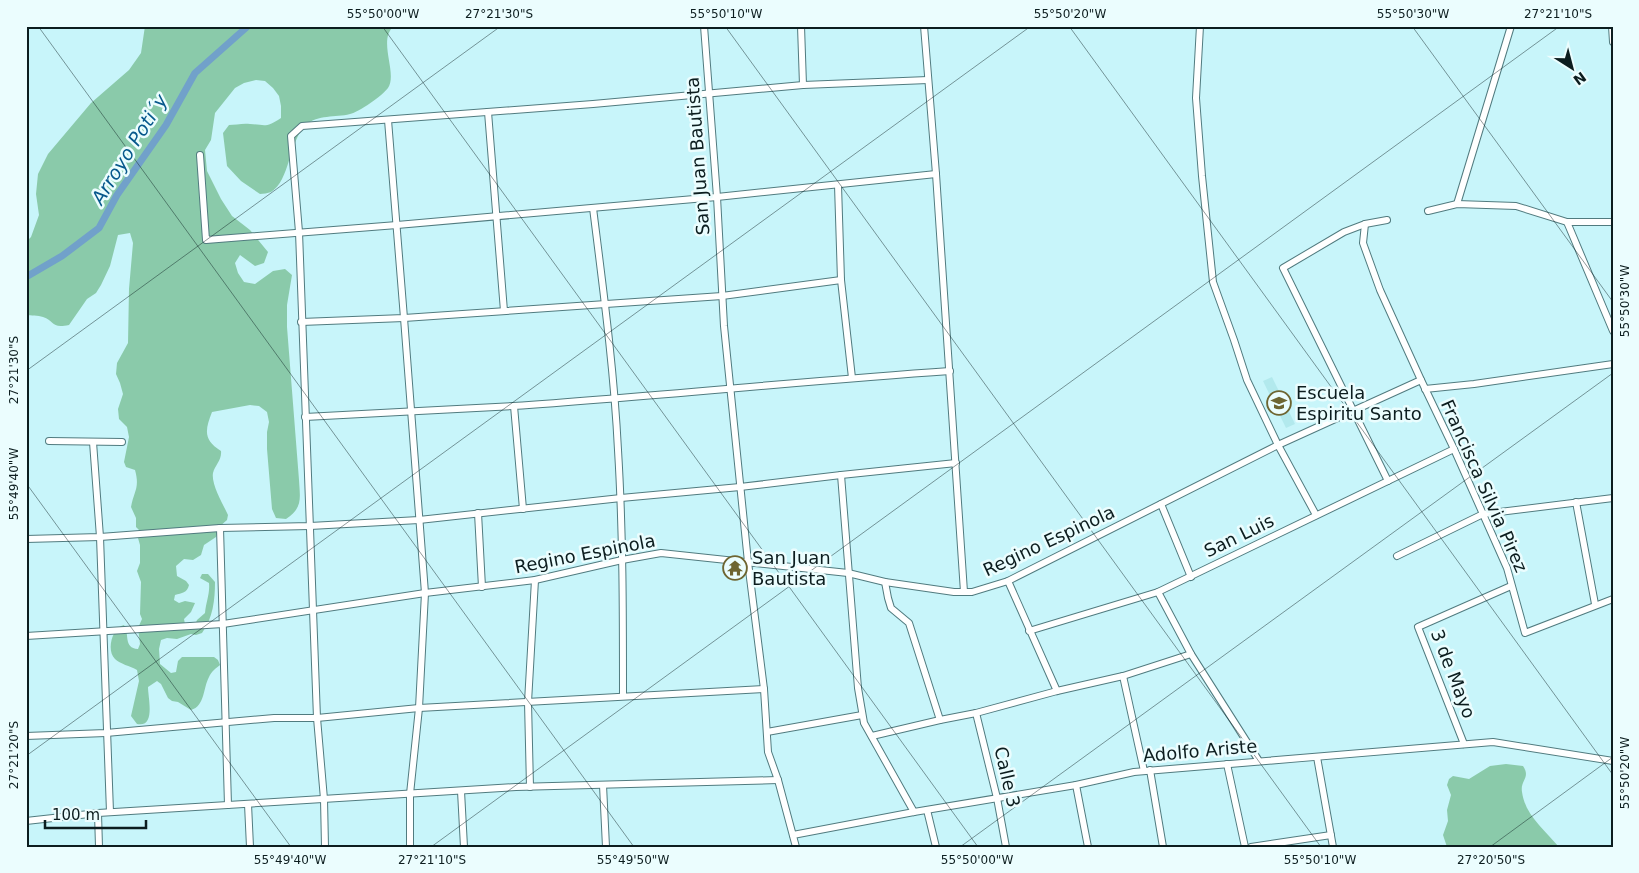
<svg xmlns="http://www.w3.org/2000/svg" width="1639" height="873" viewBox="0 0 1639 873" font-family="'DejaVu Sans',sans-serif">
<rect width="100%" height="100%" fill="#c8f5fa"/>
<!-- built -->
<path fill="#b2e9ed" d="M1272,377L1295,424L1286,428L1263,381Z"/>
<!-- forest -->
<g fill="#8acaaa">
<path d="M145,26H394C377,40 398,73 388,88C382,96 359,112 350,114C335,118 318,114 306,125C289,140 290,181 271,192C268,193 263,194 260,194L241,181L227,166L223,133L229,125C235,125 243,123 250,124C266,125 266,128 281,118V106L279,96L273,88L265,81L256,80L244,83L235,88L215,113L211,140L205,150L207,171L221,199L232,216L250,230L268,252L264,263L255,266L240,255L235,263L238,273L244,282L255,284L273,271L285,269L292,275L287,305V327L299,480C300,498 303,508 286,519L276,518L272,509L267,449V432L269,422L267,412L259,406L250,405L212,412C205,430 203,440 221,451C222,460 215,465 213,473C211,484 223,504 228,515L227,520L219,527L216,537L204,545L201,555L193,560L184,559L176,566L177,576L186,581L189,585C187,593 182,593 175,595L174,600L179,603L185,601L195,603L191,612L184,619L185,624L195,625L197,620L205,613C206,602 210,594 209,583L200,578L202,574H208L215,582C215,600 213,618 202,633L196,635L191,634L177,639L167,638L161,640L159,649L160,664L171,673L176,672L178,661L182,657H214L218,660L220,665C216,668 211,672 209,677C203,688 205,706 191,710L178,702L172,701L168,698L161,684L157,681L148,687C148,698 156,728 137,724L131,716L139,681L137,670C130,666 120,664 115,659C106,651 112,627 124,625C130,634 123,648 138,649L140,644L138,628L142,619L140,614L141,582L137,571L140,563V545L138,538L140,531L136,527V518L131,507C134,491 140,488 135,470L126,467L124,462L129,437L127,427L119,419L118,409L123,394L120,383L116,374L117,363L128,343L129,289L133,243L130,233L118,235L110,266L101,285L96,293L87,299L69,325C51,329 55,321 43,317C38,315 31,316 26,315V242L31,237L39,215L36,194L38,174L48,154L91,103L129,70L141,53Z"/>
<path d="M1506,764L1523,766C1531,778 1520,780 1522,792C1525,815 1545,830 1559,847H1447L1443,835L1448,821L1447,810L1451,795L1447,785L1449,779L1453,776L1469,779L1490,766Z"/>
</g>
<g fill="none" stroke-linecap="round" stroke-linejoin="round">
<!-- canal -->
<path stroke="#71a1ca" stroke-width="7" d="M26,277L62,256L99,228L117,195L166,125L195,73L248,26"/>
<!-- street casing -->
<g stroke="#517b7f" stroke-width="8">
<g id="street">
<path d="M704,26L717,197L724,326L748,562L764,689L768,752L778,780L796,847"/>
<path d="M801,26L803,85"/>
<path d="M924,26L936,174L964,592"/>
<path d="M1200,26L1196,98L1202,176L1213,282L1234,340L1247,380L1278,445L1316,515"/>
<path d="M1612,26L1613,42"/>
<path d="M488,112L504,311"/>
<path d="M388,120L404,318L425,593L419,708L410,794V847"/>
<path d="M200,155L206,240L397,225L717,197L936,174"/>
<path d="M838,185L841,280L852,378"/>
<path d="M1457,204L1511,26"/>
<path d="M593,208C603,288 614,369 618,450C623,532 623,614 623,696"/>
<path d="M1428,211L1457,204L1516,206L1567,222"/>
<path d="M1387,220L1365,224L1344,232L1283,268L1388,481"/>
<path d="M1613,222H1567L1613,331"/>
<path d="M1365,224L1363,243L1380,290L1421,380L1454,449L1507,568L1525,633L1613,599"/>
<path d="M301,322L404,318L722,296L841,280"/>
<path d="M1425,389L1474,384L1613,364"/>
<path d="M514,406L523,509"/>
<path d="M305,417C374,413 444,410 513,406C658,396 804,381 950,371"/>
<path d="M49,441L122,442"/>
<path d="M93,442L100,537L110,812"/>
<path d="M841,475L858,688L864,723L914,812"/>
<path d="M1576,502L1595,604"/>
<path d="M1161,504L1191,577"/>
<path d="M478,513L482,587"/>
<path d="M220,528L228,805"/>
<path d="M26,539L100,537L220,528L310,526L419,520L621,498L740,487L841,475L956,463"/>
<path d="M1397,556L1483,514L1613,498"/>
<path d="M1008,581L1057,691"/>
<path d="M885,582L888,598L891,608L909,623L940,720"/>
<path d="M1158,592L1191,654L1259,761"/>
<path d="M1029,631L1158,592L1454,449"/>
<path d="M26,636L223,624L425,593L535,580L622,560L661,553L848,573L885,582L954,592H972L1008,581L1278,445L1421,380"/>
<path d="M1123,676L1144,771"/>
<path d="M976,713L997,798L1006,847"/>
<path d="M767,732L862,715"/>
<path d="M26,736L106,733L274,718H317L419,708L764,689"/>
<path d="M872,736L940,720L976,713L1057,691L1123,676L1191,654"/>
<path d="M1464,744L1418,627L1511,586"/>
<path d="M1317,757L1333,847"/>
<path d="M1227,764L1245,847"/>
<path d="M1150,770L1163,847"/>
<path d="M603,785L606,847"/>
<path d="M1076,785L1088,847"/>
<path d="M530,787L528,702L535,580"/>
<path d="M461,791L464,847"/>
<path d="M248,804L250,847"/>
<path d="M927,810L936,847"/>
<path d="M98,813L99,847"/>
<path d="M26,821L98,813L516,787L778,780"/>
<path d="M793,835L914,812L1076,785L1134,772L1493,742L1613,761"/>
<path d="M325,847L324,799L317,718L299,232L291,136L302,126L593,104L803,85L928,80"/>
<path d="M1251,847L1331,835"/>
</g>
</g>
<!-- street -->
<use href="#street" stroke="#fff" stroke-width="6"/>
</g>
<!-- ticks -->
<path fill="none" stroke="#0c1d1f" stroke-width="1" stroke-opacity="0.45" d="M38,26L634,847M382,26L978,847M725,26L1321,847M1069,26L1613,775M1412,26L1613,302M26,371L501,26M26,483L291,847M26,756L1031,26M431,847L1560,26M960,847L1613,373M1490,847L1613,757"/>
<!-- icons -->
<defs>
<g id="school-ring" transform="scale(1.25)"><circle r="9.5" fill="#ebfdfe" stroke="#6e6531" stroke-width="1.5"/><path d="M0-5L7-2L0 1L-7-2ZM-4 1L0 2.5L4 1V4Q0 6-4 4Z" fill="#6e6531"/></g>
<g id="temple-ring" transform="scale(1.25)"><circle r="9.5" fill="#ebfdfe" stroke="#6e6531" stroke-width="1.5"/><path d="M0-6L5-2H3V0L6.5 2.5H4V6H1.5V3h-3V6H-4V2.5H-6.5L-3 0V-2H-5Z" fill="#6e6531"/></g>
</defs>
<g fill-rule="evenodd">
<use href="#school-ring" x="1279" y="403"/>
<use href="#temple-ring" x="735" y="568"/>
</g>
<g text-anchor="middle" stroke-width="5" stroke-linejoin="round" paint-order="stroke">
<!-- street labels -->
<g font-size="18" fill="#0c1d1f" stroke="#ebfdfe">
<text transform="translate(698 156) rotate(-94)" y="6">San Juan Bautista</text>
<text transform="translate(1484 486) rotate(66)" y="6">Francisca Silvia Pirez</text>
<text transform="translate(1239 536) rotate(-26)" y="6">San Luis</text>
<text transform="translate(1049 541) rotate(-25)" y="6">Regino Espinola</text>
<text transform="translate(585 554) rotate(-11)" y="6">Regino Espinola</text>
<text transform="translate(1453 674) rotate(69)" y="6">3 de Mayo</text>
<text transform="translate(1200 751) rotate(-5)" y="6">Adolfo Ariste</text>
<text transform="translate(1007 777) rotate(77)" y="6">Calle 3</text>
</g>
<!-- poi labels -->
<g font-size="18" fill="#0c1d1f" stroke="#ebfdfe" text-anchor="start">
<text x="1296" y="399">Escuela<tspan x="1296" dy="21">Espiritu Santo</tspan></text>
<text x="752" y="564">San Juan<tspan x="752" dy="21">Bautista</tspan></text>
</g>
<!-- water labels -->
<g font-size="19" font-style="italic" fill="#07588c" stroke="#ebfdfe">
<text transform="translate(129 149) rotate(-58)" y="7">Arroyo Poti´y</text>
</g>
</g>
<!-- border -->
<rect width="1639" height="873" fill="none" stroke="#ebfdfe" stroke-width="55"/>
<!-- north arrow -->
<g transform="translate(1572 68) rotate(144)" stroke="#ebfdfe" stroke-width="4" paint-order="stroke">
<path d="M0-4L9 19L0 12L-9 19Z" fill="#0c1d1f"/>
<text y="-8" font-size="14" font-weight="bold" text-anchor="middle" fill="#0c1d1f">N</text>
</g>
<!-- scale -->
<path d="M45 820v8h101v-8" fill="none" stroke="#0c1d1f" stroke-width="2.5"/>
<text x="52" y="820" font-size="15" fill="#0c1d1f" stroke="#ebfdfe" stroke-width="4" paint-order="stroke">100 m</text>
<rect x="28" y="28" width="1584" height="818" fill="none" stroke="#0c1d1f" stroke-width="2"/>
<g font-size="12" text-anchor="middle" fill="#0c1d1f">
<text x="383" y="18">55°50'00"W</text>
<text x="499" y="18">27°21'30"S</text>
<text x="726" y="18">55°50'10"W</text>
<text x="1070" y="18">55°50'20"W</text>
<text x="1413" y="18">55°50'30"W</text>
<text x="1558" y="18">27°21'10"S</text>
<text transform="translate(1625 301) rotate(-90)" y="4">55°50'30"W</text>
<text transform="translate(14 370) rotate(-90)" y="4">27°21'30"S</text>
<text transform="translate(14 484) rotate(-90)" y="4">55°49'40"W</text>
<text transform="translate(14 755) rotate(-90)" y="4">27°21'20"S</text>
<text transform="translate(1625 773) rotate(-90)" y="4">55°50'20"W</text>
<text x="290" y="864">55°49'40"W</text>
<text x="432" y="864">27°21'10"S</text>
<text x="633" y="864">55°49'50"W</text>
<text x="977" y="864">55°50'00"W</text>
<text x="1320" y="864">55°50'10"W</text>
<text x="1491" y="864">27°20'50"S</text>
</g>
</svg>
